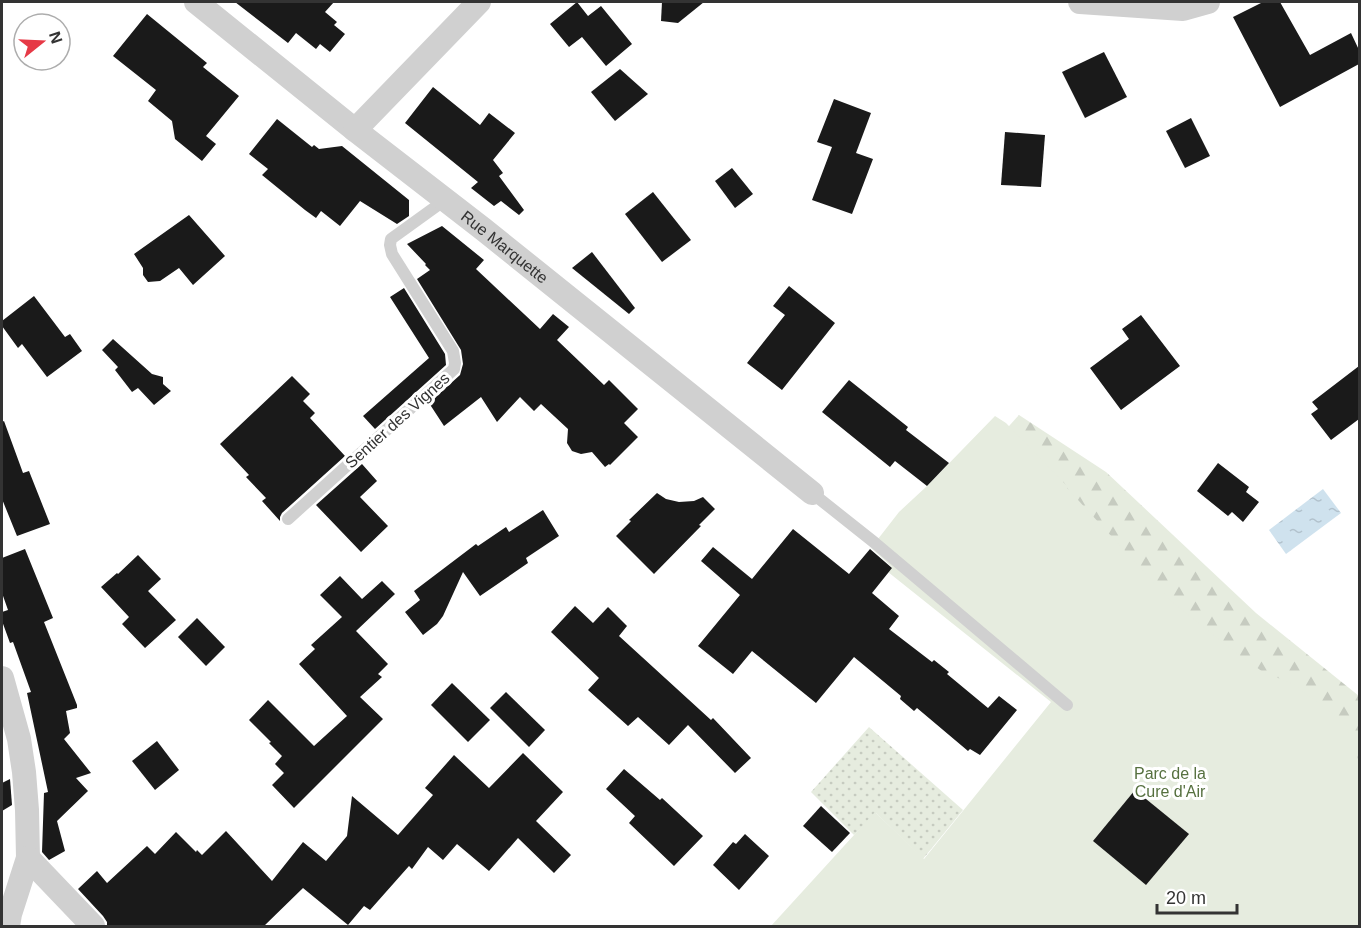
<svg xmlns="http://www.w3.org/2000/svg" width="1361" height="928" viewBox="0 0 1361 928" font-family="Helvetica,sans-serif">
<defs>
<pattern id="grass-dots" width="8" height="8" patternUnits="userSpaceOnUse" patternTransform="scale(1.5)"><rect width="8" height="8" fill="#e6ecdf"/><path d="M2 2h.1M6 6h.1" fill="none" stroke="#c6cbc0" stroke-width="1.8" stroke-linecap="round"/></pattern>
<pattern id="forest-firs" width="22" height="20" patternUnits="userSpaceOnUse" patternTransform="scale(1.5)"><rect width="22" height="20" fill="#e6ecdf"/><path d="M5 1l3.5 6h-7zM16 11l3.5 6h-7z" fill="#c6cbc0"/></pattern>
<pattern id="water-ripples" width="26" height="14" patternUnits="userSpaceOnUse" patternTransform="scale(1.5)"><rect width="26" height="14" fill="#cfe2ee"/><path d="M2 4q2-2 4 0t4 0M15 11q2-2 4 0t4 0" fill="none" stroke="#b2c2cd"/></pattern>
</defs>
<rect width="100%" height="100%" fill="#fff"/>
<!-- grass -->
<path fill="url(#grass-dots)" d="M869,727L963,810L923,859L876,813L854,835L811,792Z"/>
<!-- forest -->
<path fill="url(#forest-firs)" d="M1019,415L1106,472L1256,613L1359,696V835L1150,900L969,471Z"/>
<!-- park -->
<path fill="#e6ecdf" d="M995,416L1006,423L1068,487L1067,488L1171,601L1231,649L1263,672L1293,684L1346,724L1359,762V926H771L875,812L924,859L1051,702L888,572L892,567L871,548L899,512L927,486Z"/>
<!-- water -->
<path fill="url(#water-ripples)" d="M1323,489L1341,513L1286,554L1269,530Z"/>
<!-- building -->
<g fill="#1a1a1a">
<path d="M235,2H334L325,12L337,22L334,25L345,34L330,52L320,44L316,49L296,33L288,43Z"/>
<path d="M577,2L588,16L601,6L632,44L606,66L582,37L569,47L550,24Z"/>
<path d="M662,2H704L678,23L661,21Z"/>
<path d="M1263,2H1280L1310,55L1351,33L1359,50V64L1280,107L1233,17Z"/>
<path d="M147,14L207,63L203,67L239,96L206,136L216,144L202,161L175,139L172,121L148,101L156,90L113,56Z"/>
<path d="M1104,52L1127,97L1085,118L1062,72Z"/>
<path d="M620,69L648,94L615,121L591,92Z"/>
<path d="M433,87L480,125L489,113L515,133L493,160L503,173L499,176L524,210L519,215L501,201L494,206L471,188L478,182L405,123Z"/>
<path d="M834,99L871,113L856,153L873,159L852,214L812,200L832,147L817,142Z"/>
<path d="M1191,118L1210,156L1185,168L1166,131Z"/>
<path d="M277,119L312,147L314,145L319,149L342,146L409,200V216L397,224L360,201L340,226L321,211L316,218L305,210L262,175L268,169L249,154Z"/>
<path d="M1005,132L1045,135L1041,187L1001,185Z"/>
<path d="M732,168L753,194L735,208L715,181Z"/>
<path d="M653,192L691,240L662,262L625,214Z"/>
<path d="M189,215L225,256L193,285L179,268L160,281L148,282L143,275V268L134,254Z"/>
<path d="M442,226L484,260L476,269L540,329L553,314L569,327L557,340L604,385L609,380L638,409L624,423L638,437L610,465L609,464L605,467L592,452L581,454L572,451L567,443L568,429L541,404L534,411L520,397L497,422L481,397L444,426L429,403L460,375L463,364L461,350L417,279L430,270L425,265L426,264L407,244Z"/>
<path d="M592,252L635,308L629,314L572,268Z"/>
<path d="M789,286L835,323L782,390L747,363L785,315L773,306Z"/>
<path d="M404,288L445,354L446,365L375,429L363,416L429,358L390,297Z"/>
<path d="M34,296L65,337L70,334L82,351L47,377L22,344L18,348L2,326V321Z"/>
<path d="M1141,315L1180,366L1121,410L1090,368L1129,339L1122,329Z"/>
<path d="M113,339L152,374L163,377V384L171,391L154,405L138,388L132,392L115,370L118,367L102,350Z"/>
<path d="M1359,366V419L1331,440L1311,414L1318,409L1312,402Z"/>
<path d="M292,376L310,394L303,401L315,413L310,418L345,456L282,513L280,517V521L262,501L266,498L246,477L249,475L220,444Z"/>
<path d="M849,380L908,427L906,430L949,463L927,486L895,461L890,467L822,412Z"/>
<path d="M4,421L23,473L29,471L50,524L17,536L2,499V422Z"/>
<path d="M1218,463L1249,487L1246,492L1259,502L1243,522L1232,512L1228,516L1197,491Z"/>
<path d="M362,464L377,481L360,497L388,526L361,552L316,505Z"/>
<path d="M657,493L666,499L679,502L694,501L703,497L715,509L699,525L701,526L654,574L616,536L631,521L629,520Z"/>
<path d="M543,510L559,536L526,558L528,563L480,596L463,572L443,616L437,624L423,635L405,612L420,600L414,591L476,544L478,546L506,527L509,532Z"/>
<path d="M793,529L849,574L870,549L892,568L872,593L899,616L889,629L932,662L934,660L949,672L947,674L988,708L999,696L1017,710L980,755L970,749L968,751L917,708L914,711L900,699L901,696L854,657L816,703L752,651L733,674L698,646L740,595L701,561L713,547L752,579Z"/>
<path d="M25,549L53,618L44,622L77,705V708L66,711L70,733L64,739L91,773L76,778L88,791L57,821L65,851L49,860L42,852L44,793L48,792L27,693L31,692L13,642L10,643L2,621V612L8,610L2,593V558Z"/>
<path d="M138,555L161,579L148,591L176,620L145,648L122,624L129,617L101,587L117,573L118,574Z"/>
<path d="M340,576L362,599L382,581L395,594L356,631L388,664L378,674L382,677L360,697L383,719L294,808L272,785L284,773L275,764L282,756L269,743L271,742L249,720L268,700L314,746L347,716L299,664L315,649L311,645L342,617L320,595Z"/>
<path d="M575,606L593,623L608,607L627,626L619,636L711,720L713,718L751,758L735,773L688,725L669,745L638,717L628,726L588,690L599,678L551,632Z"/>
<path d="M197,618L225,647L206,666L178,637Z"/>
<path d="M452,683L490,720L468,742L431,705Z"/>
<path d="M506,692L545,730L529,747L490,708Z"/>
<path d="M157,741L179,770L155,790L132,761Z"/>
<path d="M523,753L563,792L536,821L571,855L554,873L518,838L489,871L457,844L443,860L428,847L412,869L409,866L370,910L364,906L348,925L303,888L263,927H107V922L103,916L78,889L97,871L107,883L147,846L155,854L176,832L196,852L197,850L202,855L226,831L272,881L303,842L326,861L347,836L352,796L398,835L433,795L425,788L454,755L489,788Z"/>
<path d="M624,769L660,800L662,798L703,836L674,866L629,823L635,816L606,789Z"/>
<path d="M10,779L12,805L2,811V783Z"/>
<path d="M1135,790L1189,834L1146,885L1093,841Z"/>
<path d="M821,806L850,833L832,852L803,826Z"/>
<path d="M745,834L769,856L739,890L713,865L733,842L736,844Z"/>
</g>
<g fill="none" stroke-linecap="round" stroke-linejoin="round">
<!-- service -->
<g stroke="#d0d0d0" stroke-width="12">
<path d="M812,493L875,543L1067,705"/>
<path d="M288,519L454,369L455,363L453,351L392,254L390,245L391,239L445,200"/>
</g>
<!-- minor -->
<g stroke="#d0d0d0" stroke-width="24">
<path id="s1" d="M196,2L355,130L483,229L812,493"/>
<path d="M1080,2L1183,9L1208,2"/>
<path d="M355,130L479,2"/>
<path d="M2,678L19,739L24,772L27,810L28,858L10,914L8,926"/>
<path d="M28,858L93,926"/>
</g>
</g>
<g text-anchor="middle" stroke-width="6" stroke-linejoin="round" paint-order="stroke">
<!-- street labels -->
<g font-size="16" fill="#333" stroke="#fff">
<text dy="6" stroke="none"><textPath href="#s1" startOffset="394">Rue Marquette</textPath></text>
<text transform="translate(397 420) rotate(-42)" y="6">Sentier des Vignes</text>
</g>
<!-- park labels -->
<g font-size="16" fill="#56703f" stroke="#fff">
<text x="1170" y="779">Parc de la<tspan x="1170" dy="18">Cure d'Air</tspan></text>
</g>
</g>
<!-- border -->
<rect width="1361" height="928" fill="none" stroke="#333333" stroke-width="6"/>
<!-- north arrow -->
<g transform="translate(42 42) rotate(72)"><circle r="28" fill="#ffffff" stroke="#adadad" stroke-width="1.5"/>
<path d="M0-4.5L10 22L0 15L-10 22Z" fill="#e63946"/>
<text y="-9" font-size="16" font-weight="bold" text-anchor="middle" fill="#333333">N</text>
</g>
<!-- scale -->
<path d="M1157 904v9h80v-9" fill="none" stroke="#333333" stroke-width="3"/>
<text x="1166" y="904" font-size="18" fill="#333333" stroke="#ffffff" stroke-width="4.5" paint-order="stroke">20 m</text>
</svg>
